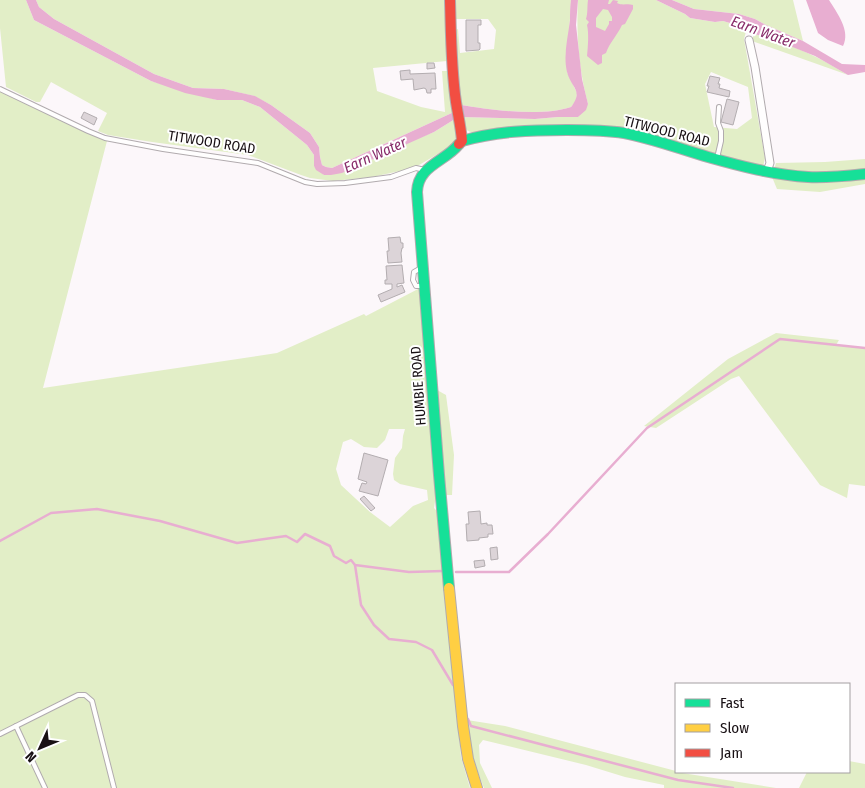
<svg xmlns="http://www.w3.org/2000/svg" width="865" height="788" viewBox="0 0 865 788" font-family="'Fira Sans Condensed',sans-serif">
<rect width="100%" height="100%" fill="#fcf7fa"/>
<!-- green -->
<g fill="#e2eec7" fill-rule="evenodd">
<path d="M0,0H26L34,20L151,81L217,100H242L260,107L307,145L314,155V166L324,175L434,132L455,119L457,129L456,138L453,145L414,168L372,177L333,181L310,178L301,175L248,155L152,142L108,135L98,131L107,113L51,82L40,102H36L6,87L0,28Z"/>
<path d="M36,0H444L447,61L373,68L377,91L421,107L445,112L442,71H448L454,112L332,168L326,167L322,165L320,157L319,147L310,133L271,105L254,96L224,89L193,88L154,74L54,19L39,7Z"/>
<path d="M454,0H571L567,72L577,93L576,101L571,107C542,117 491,110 461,105L455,30L458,29L460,53L494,49L496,30L488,19H455Z"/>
<path d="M578,0H656L685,14L690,18L715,22L723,21L747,28L744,39L765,158L763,167L631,129L613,128L478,133C464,132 465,128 462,117L535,119L558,117H578L588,104C579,70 576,36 578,0ZM711,72L748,87L752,118L737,129L714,127L705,84Z"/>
<path d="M672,0H793L803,41L766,25L755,19L739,14L694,9Z"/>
<path d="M754,34C788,42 819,57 848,75L752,41Z"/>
<path d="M0,91L107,141L43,388L277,353L364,314L366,316L420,288L437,489L434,508L439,513L461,757L470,788H0ZM389,429H405L403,436L402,448L395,458L393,474L394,480L400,484L427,490L428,500L413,506L390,527L370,512L341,485L336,469L343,442L351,439L364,447L377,448L385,440Z"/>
<path d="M865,159V184L820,192L777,189L772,177L776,163L825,162Z"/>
<path d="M776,333L839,340L836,345L865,348V486L849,484L847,498L820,485L739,376L731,379L656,428L644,426L728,359Z"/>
<path d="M437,390L446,395L454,455L452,495H446Z"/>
<path d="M467,720L505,726L676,771V772L776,788H664V785L625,777L586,765L483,740L479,745L480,763L492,788H484C475,766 468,744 467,720Z"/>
<path d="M849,761L865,764V788H799L807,772H849Z"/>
</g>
<!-- water -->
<g fill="#e8aed1" fill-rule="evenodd">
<path d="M26,0H36L39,7L54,19L154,74L193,88L224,89L255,96L271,105L310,133L319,147L320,157L322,165L326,167L332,168L454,112L455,119L434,132L342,173L331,175H324L316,170L314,166V155L307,145L260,107L242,100H217L185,93L151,81L34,20Z"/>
<path d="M571,0H578L576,25L582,79L588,104L586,110L578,117H558L535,119L462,117L461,105C491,110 542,117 571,107C584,90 571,88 567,72C563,55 568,37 570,20C570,13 570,7 571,0Z"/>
<path d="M588,0H609L608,4H610L613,0L618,1L617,3C623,6 627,3 633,5V9L625,24L622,25C617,36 609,43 606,53L602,55V63L598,65L587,56C588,47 589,33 587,25L589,22L586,19C588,13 587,7 588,0ZM603,9L608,10L612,17V21H609V24L605,31L596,27V18Z"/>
<path d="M656,0H672L694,9L739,14L755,19L766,25L803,41L842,64L865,65V72L848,75L815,56L770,38L754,34L747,28L723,21L715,22L690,18L685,14Z"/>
<path d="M806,0H829C837,13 851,31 843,46L828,40L818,33Z"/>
</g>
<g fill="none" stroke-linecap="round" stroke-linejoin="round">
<!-- stream -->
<g stroke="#e8aed1" stroke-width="2.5">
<path d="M0,541L51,513L97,509L160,521L237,543L286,536L297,542L305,534L330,546L334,556L346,563L351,560L355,565L409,572L443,571"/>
<path d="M355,565L361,605L374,625L389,639L416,642L432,650L453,685"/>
<path d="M456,572H509L548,534L647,428L780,339L865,348"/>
<path d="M468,719L471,726L678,780L733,788"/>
</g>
</g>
<!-- building -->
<g fill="#dcd4d8" stroke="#b3adb0">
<path d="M466,20H481V25H478V43H480V49L479,50L466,51Z"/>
<path d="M427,63H434L435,68L427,69Z"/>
<path d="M410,70V74L435,73L436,89H431V93H427L426,89L424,88L414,90L413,79L401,80L400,71Z"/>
<path d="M710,76L720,78L718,84H720L719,88L730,91L729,97L707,92L709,86H707Z"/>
<path d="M727,99L739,102L733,125L721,122Z"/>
<path d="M84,112L97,118L94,125L81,118Z"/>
<path d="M400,237L401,243H403V248H402L401,253L402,262L388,263L387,251H389L388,238Z"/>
<path d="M402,265L404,283L397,284V287L402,285L405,292L381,302L378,295L392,289V284H385V280H387L386,266Z"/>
<path d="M364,453L388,460L378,496L359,491L362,483L366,484L367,482L358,479Z"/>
<path d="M364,496L375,508L371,511L360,499Z"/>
<path d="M480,511L481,524L487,523V525H492L493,534H488V537L479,538V540L467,541L466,524H469L468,512Z"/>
<path d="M497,547L498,559L491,560L490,548Z"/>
<path d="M484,560L485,566L475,568L474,561Z"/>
</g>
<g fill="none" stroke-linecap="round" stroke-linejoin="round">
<!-- lane casing -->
<g stroke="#b1abae" stroke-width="6">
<g id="lane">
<path d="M0,89L88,131L105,138L163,149L258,163L305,182L317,184L345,183L391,177L416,168L425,170"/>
<path d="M717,158L721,141V131L718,123L719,107"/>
<path d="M421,268L414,272L413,280L416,286H423"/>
<path d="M16,726L45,788"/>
<path d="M0,734L78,695H85L92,701L114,788"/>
</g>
</g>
<!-- street casing -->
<g stroke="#b1abae" stroke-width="9">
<path id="street" d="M749,40L755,67L770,163L767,171"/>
</g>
<!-- fast casing -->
<g stroke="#b1abae" stroke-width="12">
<g id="fast">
<path d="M462,141C497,131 531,130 567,130C586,130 605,130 624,133C652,138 680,149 708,157C740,166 774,175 808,177C827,178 846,176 865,174"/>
<path d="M449,588L439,475L417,192C418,165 445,162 459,144"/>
</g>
</g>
<!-- slow casing -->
<g stroke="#b1abae" stroke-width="12">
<path id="slow" d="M449,588L463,726L468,759L477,788"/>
</g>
<!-- jam casing -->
<g stroke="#b1abae" stroke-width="12">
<path id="jam" d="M450,0C451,34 451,68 456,102C458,115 461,128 462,141L459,144"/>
</g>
<!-- lane -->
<use href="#lane" stroke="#fffefe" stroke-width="4"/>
<!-- street -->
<use href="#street" stroke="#fffefe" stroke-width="7"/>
<!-- fast -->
<use href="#fast" stroke="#16e098" stroke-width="10"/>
<!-- slow -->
<use href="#slow" stroke="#ffcf43" stroke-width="10"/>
<!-- jam -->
<use href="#jam" stroke="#f24e42" stroke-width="10"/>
</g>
<g text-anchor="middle" stroke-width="4" stroke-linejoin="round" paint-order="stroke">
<!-- street labels -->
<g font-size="14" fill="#181014" stroke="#fff">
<text transform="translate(667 131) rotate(14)" y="5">TITWOOD ROAD</text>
<text transform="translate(212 142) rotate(9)" y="5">TITWOOD ROAD</text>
<text transform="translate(418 386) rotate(-94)" y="5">HUMBIE ROAD</text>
</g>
<!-- water labels -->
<g font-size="15" font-style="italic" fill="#882c6a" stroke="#fff">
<text transform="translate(763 32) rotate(20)" y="5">Earn Water</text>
<text transform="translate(375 155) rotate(-24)" y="5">Earn Water</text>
</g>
</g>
<!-- legend -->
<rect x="675" y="683" width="175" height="90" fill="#ffffff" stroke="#a39fa1"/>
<rect x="685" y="699" width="25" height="8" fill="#16e098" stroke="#a39fa1"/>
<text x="720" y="708" font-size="15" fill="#181014">Fast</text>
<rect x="685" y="724" width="25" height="8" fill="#ffcf43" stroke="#a39fa1"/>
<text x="720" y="733" font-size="15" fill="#181014">Slow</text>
<rect x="685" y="749" width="25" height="8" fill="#f24e42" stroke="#a39fa1"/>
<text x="720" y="758" font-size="15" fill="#181014">Jam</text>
<!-- north arrow -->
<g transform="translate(40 748) rotate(226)" stroke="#ffffff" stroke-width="4" paint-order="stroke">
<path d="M0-4L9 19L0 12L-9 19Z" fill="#181014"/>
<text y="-8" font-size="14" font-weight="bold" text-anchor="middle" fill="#181014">N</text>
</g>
</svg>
